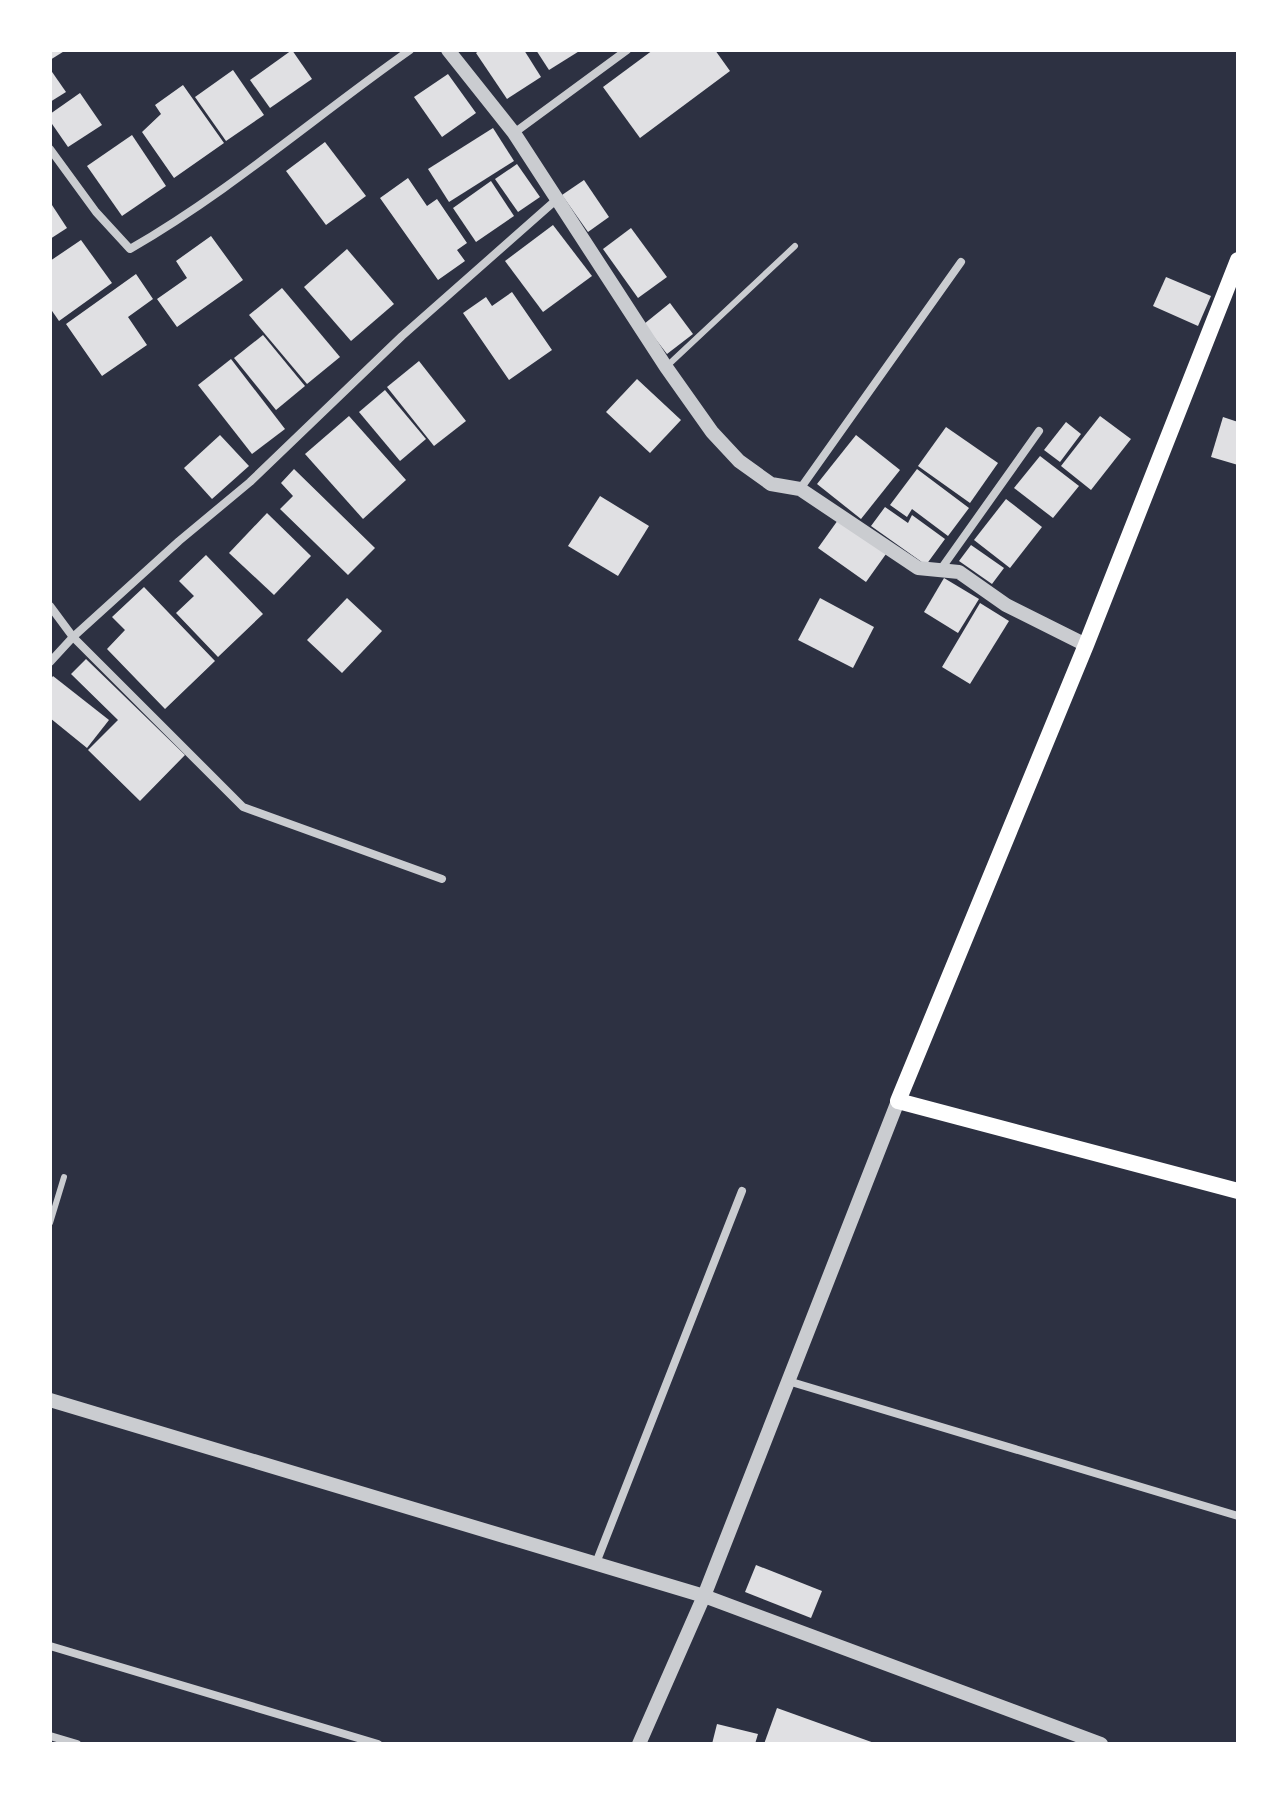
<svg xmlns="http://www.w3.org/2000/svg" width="1288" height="1794" viewBox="0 0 1288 1794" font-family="Karla,sans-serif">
<rect width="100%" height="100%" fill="#2d3142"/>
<!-- building -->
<g fill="#e0e0e3">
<path d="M50,50H66L50,60Z"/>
<path d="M292,50L312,79L270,108L250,80Z"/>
<path d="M480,50H524L541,77L507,99L476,53Z"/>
<path d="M536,50H581L549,70Z"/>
<path d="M653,50H715L730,71L640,138L603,87Z"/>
<path d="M50,69L66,92L50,102Z"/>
<path d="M233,70L264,115L226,141L195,97Z"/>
<path d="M448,74L476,113L442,137L414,97Z"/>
<path d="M183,85L224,143L174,178L142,132L161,114L155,105Z"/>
<path d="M80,93L102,125L68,147L50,121V114Z"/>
<path d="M493,128L514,161L449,202L428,169Z"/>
<path d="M132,135L166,186L122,216L87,166Z"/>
<path d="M325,142L366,196L326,225L286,171Z"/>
<path d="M517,164L540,197L518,212L495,179Z"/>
<path d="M408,178L427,206L437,199L467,243L457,250L465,261L438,280L380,198Z"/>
<path d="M584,180L609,217L588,232L562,195Z"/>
<path d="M491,181L514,216L476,242L453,208Z"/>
<path d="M50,202L67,228L50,239Z"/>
<path d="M553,225L592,276L543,312L505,261Z"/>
<path d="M631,228L667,277L638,298L603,249Z"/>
<path d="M211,236L243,280L177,327L157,299L187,278L176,261Z"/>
<path d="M81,240L112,283L59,321L50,308V261Z"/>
<path d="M347,249L394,304L351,341L304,287Z"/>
<path d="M136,274L153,299L128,317L147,345L102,376L66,324Z"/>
<path d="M1166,277L1211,296L1198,326L1153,306Z"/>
<path d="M282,288L340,357L307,384L249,315Z"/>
<path d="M512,292L552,350L509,380L463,313L486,297L492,306Z"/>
<path d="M670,303L693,334L667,354L644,324Z"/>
<path d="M263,335L305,386L276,410L234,358Z"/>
<path d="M231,359L285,429L252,454L198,385Z"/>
<path d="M419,361L466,421L434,446L387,387Z"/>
<path d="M637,379L681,420L650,453L606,412Z"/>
<path d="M385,390L426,439L400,461L359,412Z"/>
<path d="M349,416L406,480L363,519L305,454Z"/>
<path d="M1100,416L1131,439L1091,490L1061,466Z"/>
<path d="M1223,417L1238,422V465L1211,457Z"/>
<path d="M1066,422L1081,434L1060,462L1044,450Z"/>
<path d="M946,427L998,463L970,503L918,466Z"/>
<path d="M220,435L249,466L212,499L184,468Z"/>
<path d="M856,435L900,470L861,519L817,484Z"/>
<path d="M1040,456L1079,486L1053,518L1014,488Z"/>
<path d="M294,469L375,548L348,575L280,509L293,496L281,483Z"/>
<path d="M917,469L969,508L948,536L912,509L907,517L890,505Z"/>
<path d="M600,496L649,526L618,576L568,546Z"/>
<path d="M1006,499L1042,527L1010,568L974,540Z"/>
<path d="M885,507L908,523L912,515L945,539L926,565L871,526Z"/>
<path d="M267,513L311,556L274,595L229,553Z"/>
<path d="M838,520L886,554L866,582L818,548Z"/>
<path d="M971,545L1004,568L992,584L959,561Z"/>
<path d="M206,555L263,614L218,657L176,613L194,596L179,581Z"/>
<path d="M944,578L979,599L958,633L924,612Z"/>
<path d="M144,587L215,661L165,709L107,649L125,630L112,617Z"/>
<path d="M347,598L382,631L342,673L307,640Z"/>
<path d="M820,598L874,627L853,668L798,640Z"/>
<path d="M980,603L1009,621L970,684L942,667Z"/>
<path d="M86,659L185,755L140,801L88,750L118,720L71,674Z"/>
<path d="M53,676L109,720L87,748L50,718V680Z"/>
<path d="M756,1565L822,1591L811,1618L745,1592Z"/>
<path d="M777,1708L877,1744H764Z"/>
<path d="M717,1724L758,1734L755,1744H712Z"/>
</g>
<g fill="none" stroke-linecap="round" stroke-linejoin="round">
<!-- service -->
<g stroke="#caccd0" stroke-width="6">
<path d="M667,366L795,246"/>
<path d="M50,1223L64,1177"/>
</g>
<!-- minor -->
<g stroke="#caccd0" stroke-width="8">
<path d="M514,133L627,50"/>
<path d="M50,149L96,212L130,249C229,192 316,116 410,50"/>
<path d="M800,489L961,262"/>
<path d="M941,569L1039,431"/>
<path d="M50,606L73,637L243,807L442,879"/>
<path d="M50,662L73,637L179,541L250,482L402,336L556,200"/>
<path d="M788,1381L1238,1516"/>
<path d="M596,1563L742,1191"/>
<path d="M50,1646L378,1744"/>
<path d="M50,1736L77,1744"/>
</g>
<!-- tertiary -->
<g stroke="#caccd0" stroke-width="14">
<path d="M448,50L514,133L666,367L712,432L739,461L771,484L800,489L918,568L959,572L1006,605L1086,645"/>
<path d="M50,1400L704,1596L1101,1744"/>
<path d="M639,1744L704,1596L898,1101"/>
</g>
<!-- secondary -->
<path stroke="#fff" stroke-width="16" d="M1238,260L1086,645L898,1101L1238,1191"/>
</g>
<!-- border -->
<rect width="1288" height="1794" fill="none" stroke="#ffffff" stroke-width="104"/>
</svg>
